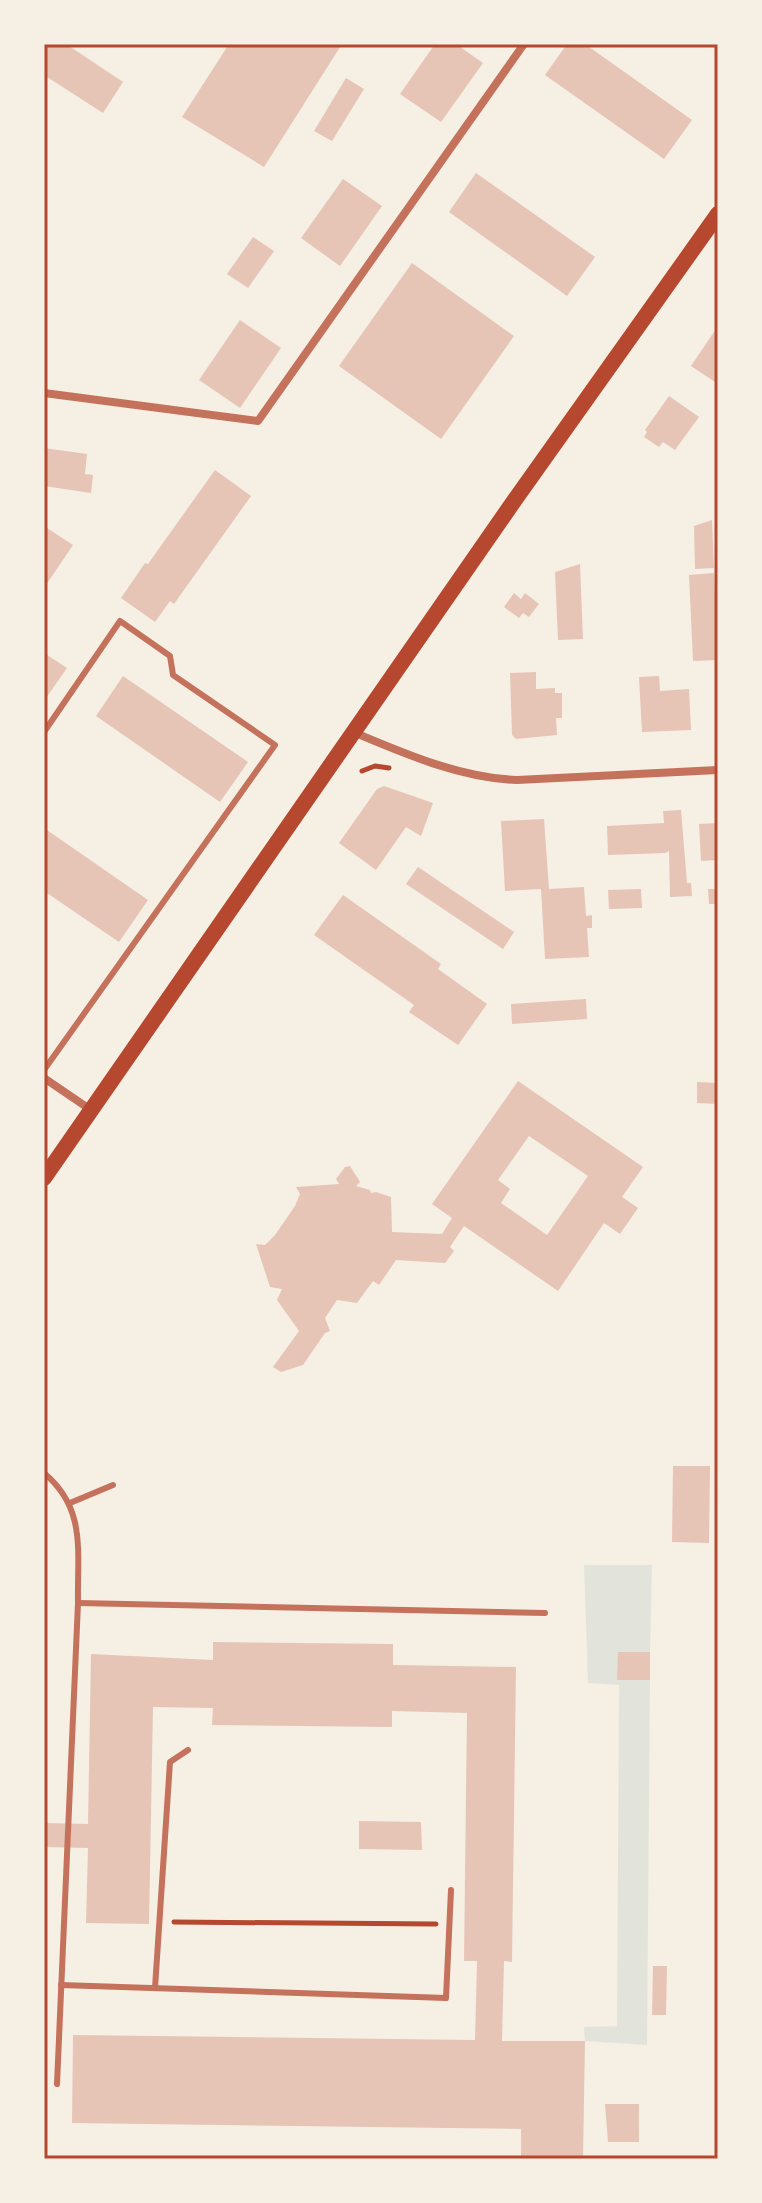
<svg xmlns="http://www.w3.org/2000/svg" width="762" height="2203" viewBox="0 0 762 2203" font-family="Helvetica,sans-serif">
<rect width="100%" height="100%" fill="#f6efe4"/>
<!-- green -->
<path fill="#e2e4dc" d="M584,1565H652L650,1652L618,1653V1680H650L647,2045L585,2041L584,2027L617,2026L619,1685L588,1683Z"/>
<!-- building -->
<g fill="#e6c5b7" fill-rule="evenodd">
<path d="M44,44H66L123,82L103,113L44,75Z"/>
<path d="M229,44H342L264,167L182,117Z"/>
<path d="M435,44H456L483,63L441,122L400,94Z"/>
<path d="M567,44H585L692,120L664,159L545,75Z"/>
<path d="M346,78L364,89L332,141L314,131Z"/>
<path d="M476,173L595,257L567,296L449,212Z"/>
<path d="M343,179L382,206L340,266L301,238Z"/>
<path d="M253,237L274,251L248,288L227,274Z"/>
<path d="M412,263L514,336L441,439L339,366Z"/>
<path d="M240,320L281,348L240,408L199,380Z"/>
<path d="M718,326V384L691,366Z"/>
<path d="M669,396L699,417L675,450L663,442L659,447L644,437L647,432L645,430Z"/>
<path d="M44,448L87,454L85,474L93,475L91,493L44,486Z"/>
<path d="M215,470L251,496L174,604L170,601L155,622L121,598L145,563L148,564Z"/>
<path d="M712,520L714,568L695,569L694,526Z"/>
<path d="M44,526L73,545L44,588Z"/>
<path d="M580,564L583,639L558,640L555,572Z"/>
<path d="M714,573L718,660L693,661L689,575Z"/>
<path d="M514,593L521,599L525,593L539,604L529,617L523,613L519,618L504,607Z"/>
<path d="M44,653L67,668L44,701Z"/>
<path d="M536,672V689L555,688V693H562V718H556L557,735L516,739L512,735L510,673Z"/>
<path d="M123,676L248,762L220,802L96,716Z"/>
<path d="M659,676L660,691L689,689L691,730L642,732L639,677Z"/>
<path d="M384,786L433,803L421,836L406,827L376,870L339,843L377,789Z"/>
<path d="M681,810L687,883H691L692,896L670,897L669,851L665,853L608,855L607,826L664,823L663,811Z"/>
<path d="M544,819L549,889L584,887L586,916L592,915V928H587L589,957L545,959L541,889L505,891L501,821Z"/>
<path d="M718,823V860L701,861L699,824Z"/>
<path d="M44,828L148,900L119,942L44,891Z"/>
<path d="M418,867L514,932L503,949L406,884Z"/>
<path d="M641,889L642,908L609,909L608,890Z"/>
<path d="M708,889H718V904H709Z"/>
<path d="M343,895L441,964L438,969L487,1004L458,1045L409,1012L414,1005L314,935Z"/>
<path d="M586,999L587,1019L512,1024L511,1004Z"/>
<path d="M518,1081L643,1167L622,1197L638,1208L620,1234L604,1223L558,1291L464,1226L450,1247L454,1251L445,1263L396,1260L379,1285L373,1281L357,1303L337,1300L325,1318L330,1331L325,1333L303,1365L281,1372L273,1367L299,1331L277,1300L282,1289L270,1287L256,1244L265,1245L275,1235L295,1206L300,1194L296,1187L339,1184L336,1179L345,1167L350,1166L360,1182L356,1186L370,1190L371,1193L376,1192L391,1197L392,1232L442,1234L452,1218L432,1204ZM529,1136L588,1176L547,1235L501,1203L510,1189L498,1180Z"/>
<path d="M697,1082L718,1083V1104L697,1103Z"/>
<path d="M673,1466H710L709,1543L672,1542Z"/>
<path d="M44,1562L47,1566V1596H44Z"/>
<path d="M213,1642L393,1644V1665L516,1667L512,1962L504,1961L502,2041H585L583,2159H521V2129L72,2123L73,2035L475,2040L477,1961H464L467,1713L392,1711V1727L212,1725L213,1708L153,1707L149,1924L86,1923L88,1848L44,1847V1823L88,1824L91,1654L213,1660Z"/>
<path d="M618,1652H650V1680H617Z"/>
<path d="M359,1821L421,1822L422,1850L359,1849Z"/>
<path d="M653,1966H667L666,2015H652Z"/>
<path d="M605,2104H639V2142H608Z"/>
</g>
<g fill="none" stroke-linecap="round" stroke-linejoin="round">
<!-- path -->
<g stroke="#b5482f" stroke-width="5">
<path d="M362,771L375,766L389,768"/>
<path d="M174,1922L436,1924"/>
</g>
<!-- service -->
<g stroke="#c5725c" stroke-width="6">
<path d="M44,732L120,621L170,656L173,675L275,745L44,1070"/>
<path d="M44,1473C87,1509 77,1552 78,1603L57,2084"/>
<path d="M70,1503L113,1485"/>
<path d="M78,1603L545,1613"/>
<path d="M61,1985L446,1998L451,1890"/>
<path d="M155,1988L170,1762L188,1750"/>
</g>
<!-- minor -->
<g stroke="#c5725c" stroke-width="8">
<path d="M44,393L258,421L524,44"/>
<path d="M353,732C405,754 461,778 517,780L718,770"/>
<path d="M44,1078L91,1110"/>
</g>
<!-- secondary -->
<path stroke="#b5482f" stroke-width="16" d="M44,1178L514,501L718,214"/>
</g>
<!-- border -->
<rect width="762" height="2203" fill="none" stroke="#f6efe4" stroke-width="92"/>
<rect x="46" y="46" width="670" height="2111" fill="none" stroke="#b5482f" stroke-width="3"/>
</svg>
